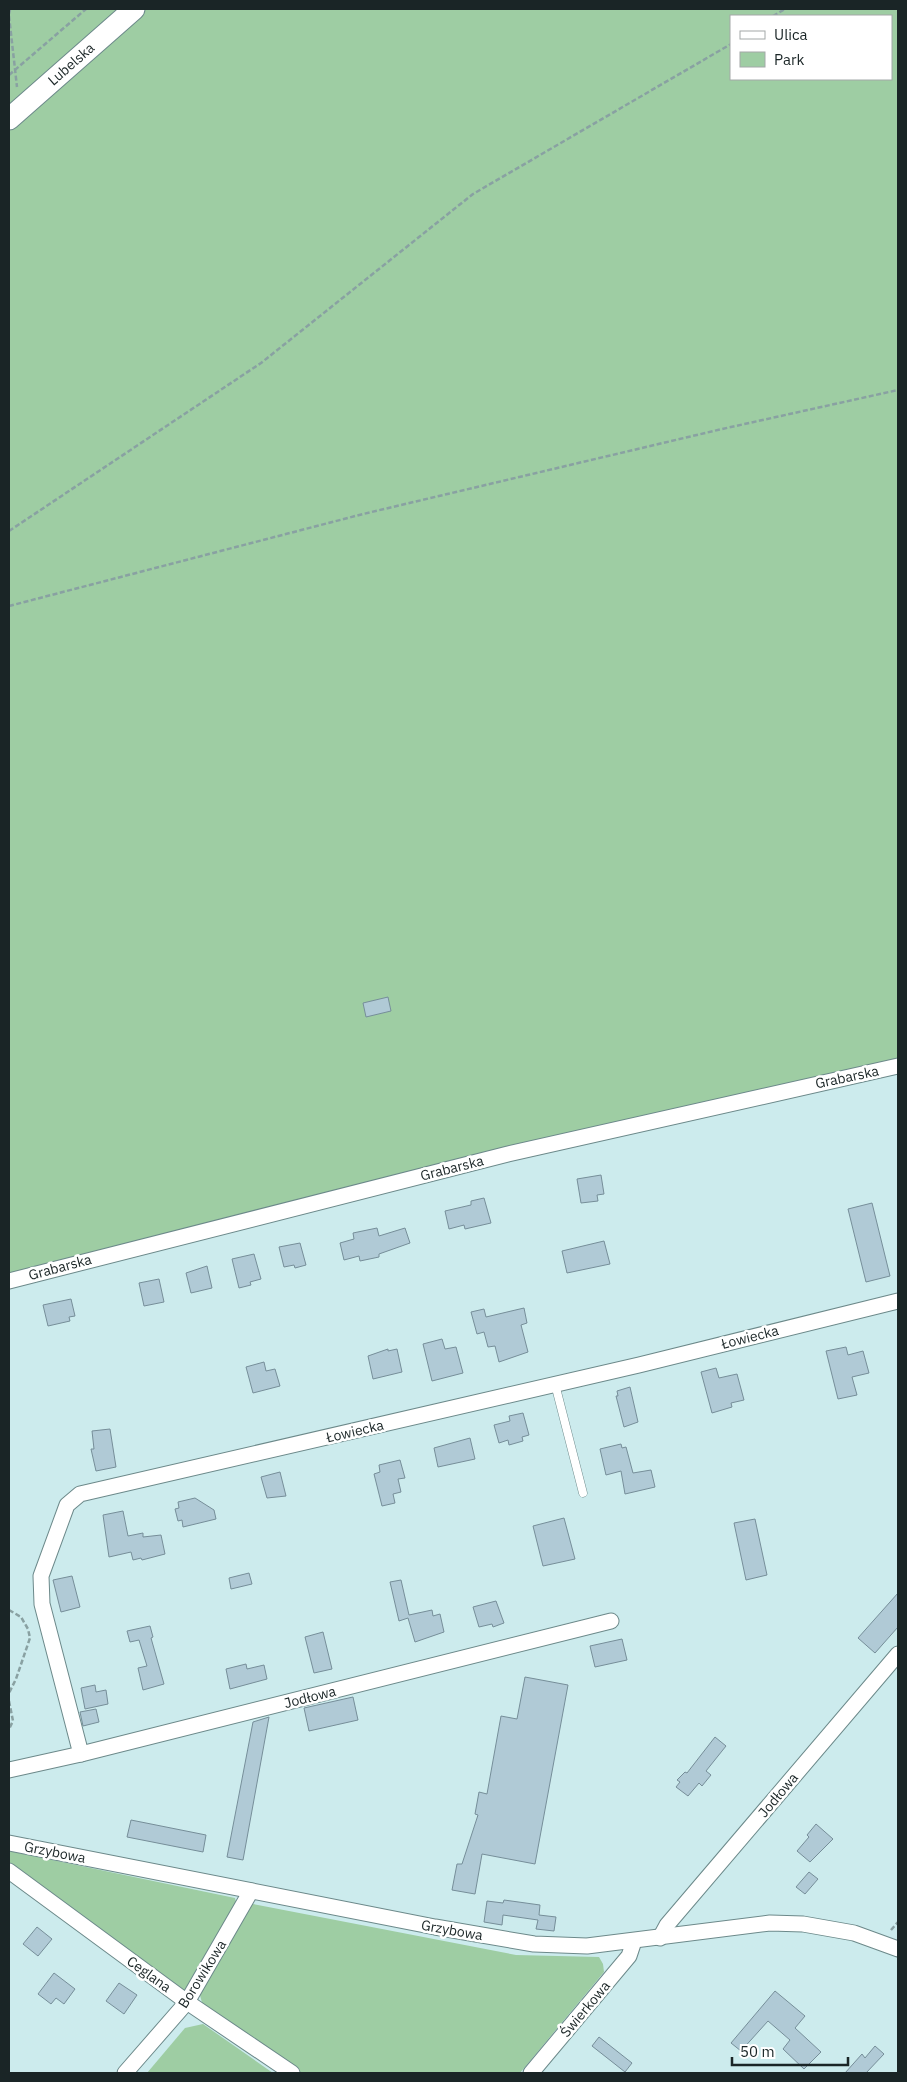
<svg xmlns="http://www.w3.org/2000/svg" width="907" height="2082" viewBox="0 0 907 2082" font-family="'IBM Plex Sans',sans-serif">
<rect width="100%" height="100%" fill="#ccebed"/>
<!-- green -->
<g fill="#9ecda3" fill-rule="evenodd">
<path d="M9,9H898V1062L9,1273ZM731,16H891V79H731Z"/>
<path d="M9,1851L235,1898L237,1906L187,1991L181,1992L9,1864Z"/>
<path d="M253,1904L516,1955L599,1957L603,1964L604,1972L520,2073H300L210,2011L203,2006L199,1992L248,1908Z"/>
<path d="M203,2024L273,2073H147L185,2028Z"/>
</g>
<!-- building -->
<g fill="#b0cad6" stroke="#768e99">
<path d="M388,997L391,1011L366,1017L363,1003Z"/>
<path d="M601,1175L604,1194L597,1195L598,1201L581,1203L577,1179Z"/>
<path d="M484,1198L491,1223L465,1229L464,1225L449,1229L445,1211L471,1205V1201Z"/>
<path d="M872,1203L890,1276L866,1282L848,1209Z"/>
<path d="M377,1228L379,1236L405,1228L410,1243L379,1254V1257L360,1261L359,1256L344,1260L340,1243L354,1239L353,1233Z"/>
<path d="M604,1241L610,1264L567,1273L562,1251Z"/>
<path d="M300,1243L306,1265L295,1268L294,1265L284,1267L279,1247Z"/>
<path d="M254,1254L261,1279L250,1282L251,1285L239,1288L232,1259Z"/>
<path d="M207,1266L212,1288L191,1293L186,1273Z"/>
<path d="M159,1279L164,1302L144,1306L139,1283Z"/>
<path d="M71,1299L75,1316L69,1317L70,1321L48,1326L43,1305Z"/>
<path d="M524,1308L527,1323L521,1325L528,1352L499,1362L495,1346L488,1347L484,1332L477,1334L471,1312L484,1309L486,1317Z"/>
<path d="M442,1339L445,1349L456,1347L463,1373L432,1381L423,1344Z"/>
<path d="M846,1347L848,1355L863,1351L869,1373L852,1377L857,1395L838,1399L826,1351Z"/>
<path d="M388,1349V1351L397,1349L402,1372L373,1379L368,1356Z"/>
<path d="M264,1362L266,1371L275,1369L280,1386L253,1393L246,1367Z"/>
<path d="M716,1368L719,1378L737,1374L744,1400L731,1403L732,1407L712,1413L701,1372Z"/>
<path d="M630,1387L638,1422L624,1427L616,1396H618L617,1391Z"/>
<path d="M523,1413L529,1435L522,1437L523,1441L509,1445L508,1440L499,1443L494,1425L510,1421L509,1416Z"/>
<path d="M110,1429L116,1467L96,1471L91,1449H94L92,1431Z"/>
<path d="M470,1438L475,1459L438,1467L434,1448Z"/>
<path d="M621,1444L622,1448L626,1447L633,1473L651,1470L655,1487L625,1494L621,1471L606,1475L600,1449Z"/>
<path d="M400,1460L405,1478L398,1479L401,1492L393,1494L395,1503L382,1506L374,1474L380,1472L379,1465Z"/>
<path d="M280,1472L286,1496L267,1498L261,1477Z"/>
<path d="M195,1498L214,1510L216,1519L183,1527L182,1520L178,1521L175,1509L179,1508L178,1502Z"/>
<path d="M123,1511L128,1536L143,1533V1537L161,1535L165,1554L142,1560L141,1558L133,1560L131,1552L109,1557L103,1515Z"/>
<path d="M564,1518L575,1559L543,1566L533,1526Z"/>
<path d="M755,1519L767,1575L746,1580L734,1523Z"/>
<path d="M249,1573L252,1584L231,1589L229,1578Z"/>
<path d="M72,1576L80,1607L61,1612L53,1580Z"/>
<path d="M401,1580L409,1615L432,1610L433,1616L440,1614L444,1632L415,1642L408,1618L399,1621L390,1582Z"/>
<path d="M898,1593V1627L875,1653L858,1638Z"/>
<path d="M496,1601L504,1623L493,1627L492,1624L479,1627L473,1607Z"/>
<path d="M150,1626L153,1637L151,1638L164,1684L143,1690L138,1668L147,1666L139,1640L130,1642L127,1631Z"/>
<path d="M323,1632L332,1669L314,1673L305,1637Z"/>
<path d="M622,1639L627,1660L595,1667L590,1646Z"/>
<path d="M246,1664L247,1669L264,1665L267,1679L230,1689L226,1669Z"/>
<path d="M525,1677L568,1685L535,1864L482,1854L475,1894L452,1890L457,1864H462L478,1815L475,1814L479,1792L487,1794L501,1716L517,1719Z"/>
<path d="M95,1685L96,1692L106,1690L108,1704L85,1709L81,1688Z"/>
<path d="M353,1697L358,1720L309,1731L304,1708Z"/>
<path d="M96,1709L99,1722L83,1726L80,1712Z"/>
<path d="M269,1717L243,1860L227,1857L253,1722Z"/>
<path d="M715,1737L726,1746L706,1771L711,1775L702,1786L699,1783L688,1796L676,1787L680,1782L677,1780L685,1772L687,1773Z"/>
<path d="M131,1820L206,1835L203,1852L127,1837Z"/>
<path d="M816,1824L833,1839L810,1862L797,1851L809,1837L807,1835Z"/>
<path d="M809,1872L818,1879L805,1894L796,1887Z"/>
<path d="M504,1900L540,1905L539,1915L556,1917L554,1931L536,1929L538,1920L503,1915L502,1925L484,1922L487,1901L503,1903Z"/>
<path d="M37,1927L52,1939L38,1956L23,1944Z"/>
<path d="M54,1973L75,1989L64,2004L56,1998L51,2004L38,1994Z"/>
<path d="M119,1983L137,1995L124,2014L106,2001Z"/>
<path d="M775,1991L805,2016L795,2028L821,2052L804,2069L783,2049L790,2040L768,2021L741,2051L731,2043Z"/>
<path d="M599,2037L632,2063L625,2072L592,2046Z"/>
<path d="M875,2046L884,2054L866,2073H845L862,2054L865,2058Z"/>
</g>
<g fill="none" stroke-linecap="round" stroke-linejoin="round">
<!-- lane casing -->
<g stroke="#6c898a" stroke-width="9">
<path id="lane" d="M555,1384L583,1493"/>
</g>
<!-- street casing -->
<g stroke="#6c898a" stroke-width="17">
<g id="street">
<path d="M9,1281L508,1154L898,1066"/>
<path d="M81,1754L42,1604L41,1576L67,1505L80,1494L639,1365L898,1301"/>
<path d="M9,1770L81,1754L611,1621"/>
<path d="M9,1843L435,1927L534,1944L587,1946L770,1923L803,1924L854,1933L898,1949"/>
<path d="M9,1871L187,2002L292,2073"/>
<path d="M660,1938L667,1925L898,1654"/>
<path d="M125,2073L187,2002L251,1891"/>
<path d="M531,2073L629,1956L634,1941"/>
</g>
</g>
<!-- secondary casing -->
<g stroke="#6c898a" stroke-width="23">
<path id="secondary" d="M9,119L134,9"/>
</g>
<!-- path -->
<g stroke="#89a1a2" stroke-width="2.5" stroke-dasharray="5 2.5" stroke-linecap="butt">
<path d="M9,14L10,9"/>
<path d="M9,16L17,87"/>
<path d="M773,16L785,9"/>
<path d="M9,75L86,9"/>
<path d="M9,531L261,363L473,194L731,44"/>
<path d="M9,606L363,514L722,429L898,390"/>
<path d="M9,1610L21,1617L28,1629L30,1638L16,1679L9,1693"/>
<path d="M9,1701L13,1721L9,1729"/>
<path d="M891,1930L898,1922"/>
</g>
<!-- lane -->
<use href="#lane" stroke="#fff" stroke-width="8"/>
<!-- street -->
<use href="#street" stroke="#fff" stroke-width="15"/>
<!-- secondary -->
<use href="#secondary" stroke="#fff" stroke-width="21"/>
</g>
<g text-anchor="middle" stroke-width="5" stroke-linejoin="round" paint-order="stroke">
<!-- street labels -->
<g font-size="14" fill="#1a2526" stroke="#fff">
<text transform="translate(71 64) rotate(-41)" y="5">Lubelska</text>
<text transform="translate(847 1077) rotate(-12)" y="5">Grabarska</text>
<text transform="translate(452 1168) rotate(-14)" y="5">Grabarska</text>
<text transform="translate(60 1267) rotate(-15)" y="5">Grabarska</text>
<text transform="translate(750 1337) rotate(-14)" y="5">Łowiecka</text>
<text transform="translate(355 1431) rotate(-13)" y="5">Łowiecka</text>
<text transform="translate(310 1697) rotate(-14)" y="5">Jodłowa</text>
<text transform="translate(778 1795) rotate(-50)" y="5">Jodłowa</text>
<text transform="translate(55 1852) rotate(11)" y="5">Grzybowa</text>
<text transform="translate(452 1930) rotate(10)" y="5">Grzybowa</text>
<text transform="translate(149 1974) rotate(36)" y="5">Ceglana</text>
<text transform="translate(202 1974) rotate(-58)" y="5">Borowikowa</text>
<text transform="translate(585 2009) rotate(-50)" y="5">Świerkowa</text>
</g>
</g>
<!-- border -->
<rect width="907" height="2082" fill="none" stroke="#1a2526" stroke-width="20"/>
<!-- legend -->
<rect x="730" y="15" width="162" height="65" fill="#ffffff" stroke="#a3a8a8"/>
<rect x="740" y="31" width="25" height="8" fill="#ffffff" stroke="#a3a8a8"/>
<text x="774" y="40" font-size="15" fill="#1a2526">Ulica</text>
<rect x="740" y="52" width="25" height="15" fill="#9ecda3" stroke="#a3a8a8"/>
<text x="774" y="65" font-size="15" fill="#1a2526">Park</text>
<!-- scale -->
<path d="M732 2057v8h116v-8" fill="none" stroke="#1a2526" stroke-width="2.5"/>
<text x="740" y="2057" font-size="15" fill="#1a2526" stroke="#ffffff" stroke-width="4" paint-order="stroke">50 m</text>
</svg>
